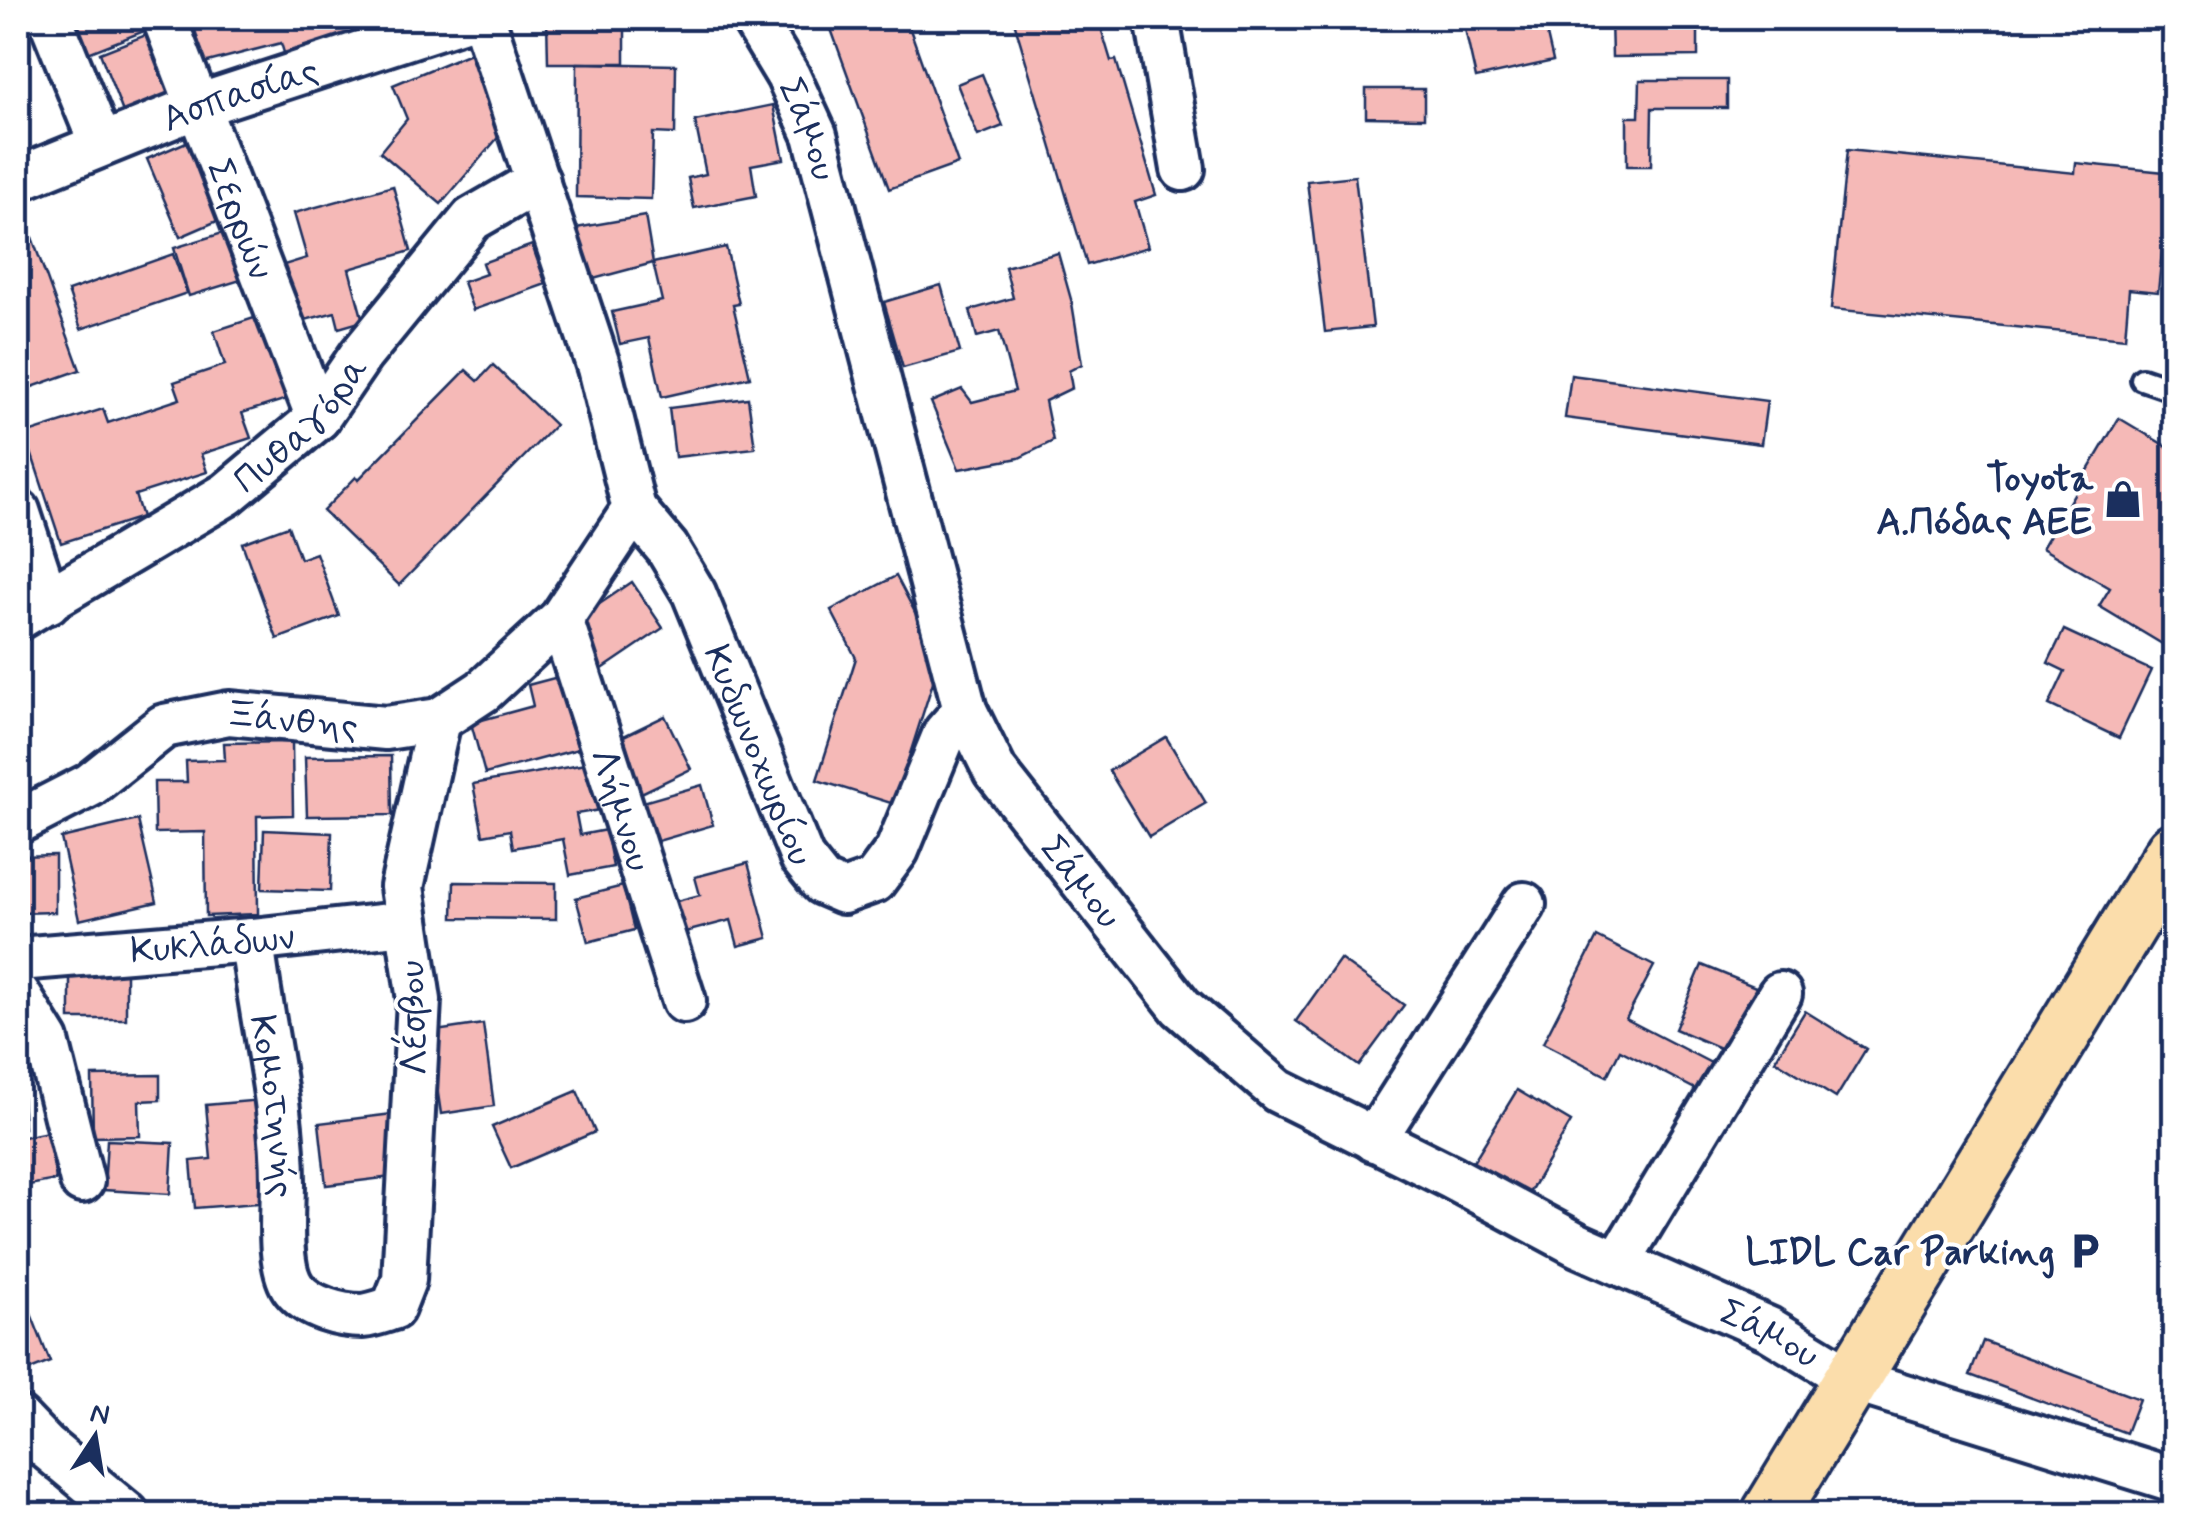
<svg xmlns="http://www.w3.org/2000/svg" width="2192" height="1532" viewBox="0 0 2192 1532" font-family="Mynerve,sans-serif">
<rect width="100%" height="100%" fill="#fff"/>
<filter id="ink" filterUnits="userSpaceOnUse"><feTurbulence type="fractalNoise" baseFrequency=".01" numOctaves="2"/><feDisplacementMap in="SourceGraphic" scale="20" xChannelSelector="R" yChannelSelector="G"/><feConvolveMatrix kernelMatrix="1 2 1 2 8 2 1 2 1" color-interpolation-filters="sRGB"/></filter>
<g filter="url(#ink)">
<!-- building -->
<g fill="#f5b9b7" stroke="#1b2f5e" stroke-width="2.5">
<path d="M63,18H154L157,26L78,57Z"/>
<path d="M192,18H432L285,56L281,43L204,63Z"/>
<path d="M547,18H625V63H548Z"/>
<path d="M827,18H906L958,164L889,189Z"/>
<path d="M1013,18H1098L1111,61L1116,60L1156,195L1135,202L1148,247L1087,265Z"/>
<path d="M1475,18H1543L1553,61L1476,78L1463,20Z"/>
<path d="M1611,18H1698V56L1612,57Z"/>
<path d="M156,31L182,97L126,120L100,53Z"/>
<path d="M475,51L507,127L441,204L380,152L407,119L393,85Z"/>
<path d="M577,63L676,65L675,134L653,133L651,199L576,197Z"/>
<path d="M982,74L1003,126L978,136L957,84Z"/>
<path d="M1640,80H1727V108H1652L1651,166H1627V117H1639Z"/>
<path d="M1366,89H1424V118L1366,117Z"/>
<path d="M773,105L784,159L751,165L756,196L694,208L688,178L706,174L695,121Z"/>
<path d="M191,140L224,218L180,237L147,159Z"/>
<path d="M1847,150L2075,173L2076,163L2174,173V212L2166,211L2158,292L2129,289L2125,338L1831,309Z"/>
<path d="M1355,176L1373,327L1325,332L1307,181Z"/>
<path d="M393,186L411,251L349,269L363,321L339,328L335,312L290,324L274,268L307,258L294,213Z"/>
<path d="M645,216L653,263L586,281L576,228Z"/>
<path d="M25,218L80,370L18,392V220Z"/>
<path d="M229,231L244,279L189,296L174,248Z"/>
<path d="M532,245L546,284L473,310L463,282L486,274L482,263Z"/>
<path d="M726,247L739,304L733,305L750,377L662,397L649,338L620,344L612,312L662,301L653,263Z"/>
<path d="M1058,253L1072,303L1082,364L1069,371L1072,388L1045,401L1053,441L1019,458L959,469L931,402L962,389L972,402L1015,391L999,331L977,337L970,310L1013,298L1005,267Z"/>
<path d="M173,254L187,293L81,329L68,291Z"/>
<path d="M941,285L960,352L903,368L884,302Z"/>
<path d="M260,316L287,399L242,413L251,438L201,454L207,472L135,495L142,517L61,543L25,434L103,409L108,423L180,399L174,382L225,365L214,331Z"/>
<path d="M493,365L555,425L399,585L323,511L356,477L358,480L466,370L478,381Z"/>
<path d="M1571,375L1767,401L1761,444L1565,418Z"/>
<path d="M748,398L755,448L675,457L669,408Z"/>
<path d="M2119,418L2174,451V628L2164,645L2099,606L2110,588L2042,548Z"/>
<path d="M288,526L300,559L316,553L339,616L277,639L242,543Z"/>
<path d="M896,576L940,660L894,804L817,780L856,658L831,610Z"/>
<path d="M632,582L663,628L598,672L567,626Z"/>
<path d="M2064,630L2151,670L2119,738L2049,705L2065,671L2048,663Z"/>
<path d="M558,677L578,749L485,774L471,723L533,706L528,685Z"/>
<path d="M665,716L691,769L631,798L605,745Z"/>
<path d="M1166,737L1206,803L1149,837L1109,771Z"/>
<path d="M292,742L293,815L257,816L258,914L206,916L205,832L155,833L154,782H187L186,761L225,760L224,743Z"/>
<path d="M391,756L392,815L307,816L305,757Z"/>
<path d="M591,763L600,810L576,814L580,835L606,830L613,867L570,875L563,839L513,848L510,830L483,835L473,784Z"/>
<path d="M702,785L713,825L641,846L629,806Z"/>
<path d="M138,820L157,902L79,920L61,838Z"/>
<path d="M264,830L332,833L330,891L262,889Z"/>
<path d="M55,855V912L18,913V856Z"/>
<path d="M748,863L768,938L738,946L731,920L670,936L661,905L700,895L695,877Z"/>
<path d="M454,882L556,883V919L453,918Z"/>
<path d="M623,886L634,930L588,942L576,898Z"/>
<path d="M1597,937L1654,966L1626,1019L1711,1063L1697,1090L1620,1050L1607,1076L1543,1043Z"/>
<path d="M1340,959L1404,1005L1359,1066L1296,1021Z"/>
<path d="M1702,965L1763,990L1736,1055L1675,1029Z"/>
<path d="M126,970V1019H70V971Z"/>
<path d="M1805,1011L1866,1049L1836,1098L1775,1060Z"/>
<path d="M483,1024L494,1106L441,1114L429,1032Z"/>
<path d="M18,1035L24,1128H18Z"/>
<path d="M160,1075V1100L139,1101L140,1136L93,1137L92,1076Z"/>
<path d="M1517,1090L1571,1122L1525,1200L1470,1167Z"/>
<path d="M577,1091L595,1132L511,1168L492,1127Z"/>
<path d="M261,1100L270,1202L195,1208L191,1161L211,1159L206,1105Z"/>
<path d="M393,1114L400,1176L326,1185L319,1123Z"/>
<path d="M48,1132L56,1180L18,1187V1138Z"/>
<path d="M107,1140L173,1143L170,1194L104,1190Z"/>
<path d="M24,1296L50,1362L18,1375V1299Z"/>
<path d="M1983,1341L2139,1399L2126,1433L1970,1375Z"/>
</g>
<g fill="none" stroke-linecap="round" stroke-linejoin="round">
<!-- lane casing -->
<g stroke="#1b2f5e" stroke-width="28">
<path id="lane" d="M2142,379L2174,390"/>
</g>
<!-- street casing -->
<g stroke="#1b2f5e" stroke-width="50">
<g id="street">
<path d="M50,18L101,144"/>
<path id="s1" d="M164,18L318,418"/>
<path id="s2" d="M753,18L788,76L815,135L965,710L995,771L1181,1007L1278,1091L1453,1178L1578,1245L1769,1329L1853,1380L2174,1480"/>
<path d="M1157,18L1183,169"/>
<path id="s3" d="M18,179L198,106L467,18"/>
<path id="s4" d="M634,509L667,548L694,593L802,858L822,883L843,892L874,881L897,850L945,733L965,710"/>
<path d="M18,511L48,602"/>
<path id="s5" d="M18,618L227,494L318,418L361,355L472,219L538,181"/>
<path id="s6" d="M561,619L684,1001"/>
<path id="s7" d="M18,822L90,785L164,726L229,713L386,728L439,720L483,691L561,619L634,509L599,368L483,18"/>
<path id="s8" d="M252,940C261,1022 283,1101 283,1183C283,1210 277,1267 294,1289C309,1308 340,1316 363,1316C372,1315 383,1311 393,1308L404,1280L419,1000L402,887L439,720"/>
<path id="s9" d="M18,959L252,940L407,923"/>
<path d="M18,994L47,1041L82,1181"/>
<path d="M1374,1140L1524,904"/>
<path d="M1619,1261L1780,994"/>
<path d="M18,1418L46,1447L127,1514"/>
</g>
</g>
<!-- primary casing -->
<g stroke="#1b2f5e" stroke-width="62">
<path id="primary" d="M1770,1514L2174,851"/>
</g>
<!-- lane -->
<use href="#lane" stroke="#fff" stroke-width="20"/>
<!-- street -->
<use href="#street" stroke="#fff" stroke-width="42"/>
<!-- primary -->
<use href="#primary" stroke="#fbddab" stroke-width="55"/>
</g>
</g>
<!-- icons -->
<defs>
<g id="shop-bare" transform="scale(3)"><path d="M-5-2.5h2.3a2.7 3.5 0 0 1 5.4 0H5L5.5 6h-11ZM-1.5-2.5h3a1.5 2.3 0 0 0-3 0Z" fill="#1b2f5e" stroke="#fff" stroke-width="2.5" paint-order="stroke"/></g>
<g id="parking-bare" transform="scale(3)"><path d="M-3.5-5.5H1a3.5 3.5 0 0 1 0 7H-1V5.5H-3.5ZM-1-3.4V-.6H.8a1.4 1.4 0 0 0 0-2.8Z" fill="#1b2f5e" stroke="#fff" stroke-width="2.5" paint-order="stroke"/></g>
</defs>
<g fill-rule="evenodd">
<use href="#shop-bare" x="2123" y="499"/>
<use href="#parking-bare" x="2085" y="1251"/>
</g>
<g text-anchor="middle" stroke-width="8" stroke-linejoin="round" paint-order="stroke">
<!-- street labels -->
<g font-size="38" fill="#1b2f5e" stroke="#fff">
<text dy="13" stroke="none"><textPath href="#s3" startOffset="238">Ασπασίας</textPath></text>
<text dy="13" stroke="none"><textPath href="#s2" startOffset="125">Σάμου</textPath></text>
<text dy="13" stroke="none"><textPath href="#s1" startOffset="215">Σερρών</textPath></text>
<text dy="13" stroke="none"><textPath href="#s5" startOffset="345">Πυθαγόρα</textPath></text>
<text dy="13" stroke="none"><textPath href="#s7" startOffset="305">Ξάνθης</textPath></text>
<text dy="13" stroke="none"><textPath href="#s4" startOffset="278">Κυδωνοχωρίου</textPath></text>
<text dy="13" stroke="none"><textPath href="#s6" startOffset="200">Λήμνου</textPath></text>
<text dy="13" stroke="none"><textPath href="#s2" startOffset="935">Σάμου</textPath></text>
<text dy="13" stroke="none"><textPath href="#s9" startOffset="195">Κυκλάδων</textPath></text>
<text transform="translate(412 1018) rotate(-92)" y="13">Λέσβου</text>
<text dy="13" stroke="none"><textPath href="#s8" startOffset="168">Κομοτηνής</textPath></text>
<text dy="13" stroke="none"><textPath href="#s2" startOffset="1772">Σάμου</textPath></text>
</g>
<!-- poi labels -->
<g font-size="38" font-weight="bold" fill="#1b2f5e" stroke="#fff" text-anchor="end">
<text x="2093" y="490">Toyota<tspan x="2093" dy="44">Α.Πόδας ΑΕΕ</tspan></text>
<text x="2055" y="1264">LIDL Car Parking</text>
</g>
</g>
<!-- margin -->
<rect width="2192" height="1532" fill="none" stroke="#fff" stroke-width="60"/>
<rect x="30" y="30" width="2132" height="1472" fill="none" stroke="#1b2f5e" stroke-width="4" filter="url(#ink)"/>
<!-- north arrow -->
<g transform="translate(95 1437) rotate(12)" stroke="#ffffff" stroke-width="8" paint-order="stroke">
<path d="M0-8L18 38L0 25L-18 38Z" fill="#1b2f5e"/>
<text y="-15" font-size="28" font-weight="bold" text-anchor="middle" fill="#1b2f5e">N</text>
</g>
</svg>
